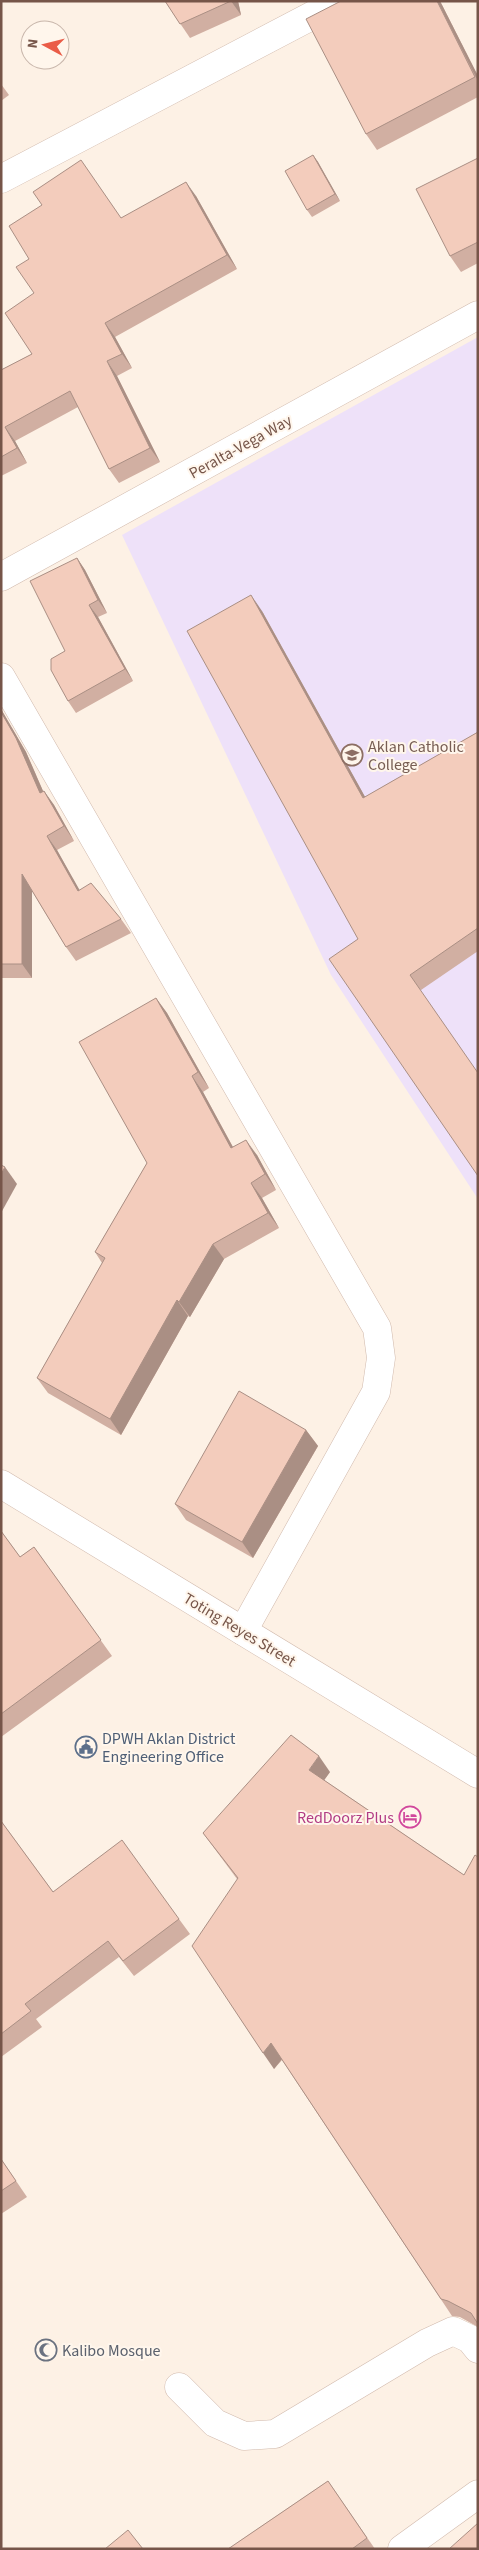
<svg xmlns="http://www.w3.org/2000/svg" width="479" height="2550" viewBox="0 0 479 2550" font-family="'Source Sans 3',sans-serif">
<rect width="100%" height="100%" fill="#fdf1e5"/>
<!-- education -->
<path fill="#eee1f9" d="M478,337V1199L331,975L122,535Z"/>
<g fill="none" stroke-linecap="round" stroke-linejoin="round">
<!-- minor casing -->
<g stroke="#d1baad" stroke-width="29">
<g id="minor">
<path d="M1,179L340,1"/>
<path d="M1,577L478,315"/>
<path d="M1,677L377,1328L381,1358L376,1392L243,1631"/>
<path d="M1,1484L478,1774"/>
<path d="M179,2387L215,2423L244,2436L275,2434L427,2343L453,2331L470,2339L478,2349"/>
<path d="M402,2549L478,2494"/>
</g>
</g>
<!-- minor -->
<use href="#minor" stroke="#fff" stroke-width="28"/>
</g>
<!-- wall -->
<g fill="#d1afa2">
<path d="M165,1H238L241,15L190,38Z"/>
<path d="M341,1H440L478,76V97L377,150L366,134Z"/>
<path d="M1,84L9,95L1,101Z"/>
<path d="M313,155L318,162L340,201L312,217L307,210Z"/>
<path d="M478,158V263L461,272L450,256Z"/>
<path d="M196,196L237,269L115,337L132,368L117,376L160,462L119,483L109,469L78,407L15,441L27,463L1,476V370L32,354L34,293L121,218Z"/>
<path d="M77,558L85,570L107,613L98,617L133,681L76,713L68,701L65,651Z"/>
<path d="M262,611L365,797L478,732V951L421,990L358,939Z"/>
<path d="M1,709L26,752L43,791H44L54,805L74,841L57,850L79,890L121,919L131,933L76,961L66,947L32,891V978H1Z"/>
<path d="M156,998L167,1013L209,1088L203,1092L233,1147L257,1155L276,1190L262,1198L279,1228L224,1259L190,1317L188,1316L121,1435L48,1393L37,1378L102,1263L95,1252L147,1163Z"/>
<path d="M306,1430L318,1446L253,1558L186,1520L175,1504Z"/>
<path d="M1,1531L20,1557L34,1547L112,1656L1,1737Z"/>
<path d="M330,1772L324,1780L464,1875L478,1857V2327L460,2317L452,2316L282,2060L274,2069L237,1879L203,1833Z"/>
<path d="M1,1821L53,1892L179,1919L190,1934L134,1976L119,1957L36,2019L42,2027L1,2057Z"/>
<path d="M1,2159L27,2197L1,2214Z"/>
<path d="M328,2481L375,2549H228Z"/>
</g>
<!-- shaded-wall -->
<g fill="#aa8f84">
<path d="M231,1H238L241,15Z"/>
<path d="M437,1H440L478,76V81Z"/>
<path d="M313,155L318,162L340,201L335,194Z"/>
<path d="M186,182L196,196L237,269L227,255Z"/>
<path d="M105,323L115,337L132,368L122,354Z"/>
<path d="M107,361L117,376L160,462L150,448Z"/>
<path d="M5,427L15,441L27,463L17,448Z"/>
<path d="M77,558L85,570L107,613L98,600Z"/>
<path d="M251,595L262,611L374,813L363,798Z"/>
<path d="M89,605L98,617L133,681L125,669Z"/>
<path d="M1,709L26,752L50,807L40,793L1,712Z"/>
<path d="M44,791L54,805L74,841L64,826Z"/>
<path d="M47,836L57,850L88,905L78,891Z"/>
<path d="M22,874L32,888V978L22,964Z"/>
<path d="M156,998L167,1013L209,1088L198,1072Z"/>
<path d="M192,1076L203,1092L242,1164L231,1148Z"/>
<path d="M246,1140L257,1155L276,1190L265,1174Z"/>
<path d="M5,1167L17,1184L1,1213V1174Z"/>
<path d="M251,1183L262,1198L279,1228L268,1213Z"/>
<path d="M213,1244L224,1259L190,1317L179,1302Z"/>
<path d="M177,1300L188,1316L121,1435L110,1419Z"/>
<path d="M306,1430L318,1446L253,1558L242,1542Z"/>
<path d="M319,1756L330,1772L320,1786L309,1770Z"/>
<path d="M271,2043L282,2059L274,2069L263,2053Z"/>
</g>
<!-- building -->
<g fill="#f3ccbc" stroke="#aa8f84">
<path d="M165,1H231L180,24Z"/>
<path d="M341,1H437L475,77L366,134L306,19Z"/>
<path d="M313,155L335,194L307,210L285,171Z"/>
<path d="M478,158V242L450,256L416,189Z"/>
<path d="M81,160L121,218L186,182L227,255L105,323L122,354L107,361L150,448L109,469L70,391L5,427L17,448L1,457V370L32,354L5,313L34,293L16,267L29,259L9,226L42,205L33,192Z"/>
<path d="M77,558L98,600L89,605L125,669L68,701L51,670V659L65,651L30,581Z"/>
<path d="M251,595L363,798L478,732V928L410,975L478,1073V1176L329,959L358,939L187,631Z"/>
<path d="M1,712L16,738L40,793L44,791L64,826L47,836L78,891L91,883L121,919L66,947L22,874V964H1Z"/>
<path d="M156,998L198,1072L192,1076L231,1148L246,1140L265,1174L251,1183L268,1213L213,1244L179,1302L177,1300L110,1419L37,1378L105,1258L95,1252L147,1163L79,1042Z"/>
<path d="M1,1165L5,1167L1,1174Z"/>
<path d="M239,1391L306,1430L242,1542L175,1504Z"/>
<path d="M1,1531L20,1557L34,1547L101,1640L1,1714Z"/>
<path d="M291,1735L319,1756L309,1770L464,1875L475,1855L478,1857V2324L471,2313L448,2301L441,2299L271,2043L263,2053L192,1946L238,1878L203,1833Z"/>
<path d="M1,1821L53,1892L122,1840L179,1919L123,1961L108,1941L25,2004L31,2011L1,2034Z"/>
<path d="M1,2159L16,2181L1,2191Z"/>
<path d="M328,2481L367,2538L352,2549H228Z"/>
<path d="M478,2523V2549H449Z"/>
<path d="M128,2530L143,2549H105Z"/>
</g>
<!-- icons -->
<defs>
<g id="university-ring" transform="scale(1.125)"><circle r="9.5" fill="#fff6ec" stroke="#8d6e63" stroke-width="1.5"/><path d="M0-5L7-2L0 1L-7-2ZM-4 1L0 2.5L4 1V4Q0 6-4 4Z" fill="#8d6e63"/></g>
<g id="civic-ring" transform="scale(1.125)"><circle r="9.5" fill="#fff6ec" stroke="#5c6f8a" stroke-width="1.5"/><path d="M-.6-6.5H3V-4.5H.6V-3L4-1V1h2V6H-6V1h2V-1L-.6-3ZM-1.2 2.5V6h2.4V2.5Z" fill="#5c6f8a"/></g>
<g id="hotel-ring" transform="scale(1.125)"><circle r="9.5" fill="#fff6ec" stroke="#d1479c" stroke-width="1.5"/><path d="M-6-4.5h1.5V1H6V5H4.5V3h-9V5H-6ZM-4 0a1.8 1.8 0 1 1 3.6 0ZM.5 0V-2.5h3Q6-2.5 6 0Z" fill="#d1479c"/></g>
<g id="mosque-ring" transform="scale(1.125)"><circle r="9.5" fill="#fff6ec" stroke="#6b7280" stroke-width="1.5"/><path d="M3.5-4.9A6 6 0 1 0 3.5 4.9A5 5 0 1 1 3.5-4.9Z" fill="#6b7280"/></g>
</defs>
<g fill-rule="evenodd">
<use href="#university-ring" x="352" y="755"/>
<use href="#civic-ring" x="86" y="1747"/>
<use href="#hotel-ring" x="410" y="1817"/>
<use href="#mosque-ring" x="46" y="2350"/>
</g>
<g text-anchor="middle" stroke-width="4" stroke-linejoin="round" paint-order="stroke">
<!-- street labels -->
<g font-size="16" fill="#765549" stroke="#fff6ec">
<text transform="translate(240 446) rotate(-29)" y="6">Peralta-Vega Way</text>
<text transform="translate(240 1629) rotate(31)" y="6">Toting Reyes Street</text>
</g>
<!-- education labels -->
<g font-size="16" fill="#785e54" stroke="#fff6ec" text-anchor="start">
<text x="368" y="752">Aklan Catholic<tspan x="368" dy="18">College</tspan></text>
</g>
<!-- service labels -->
<g font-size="16" fill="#4e5e75" stroke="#fff6ec" text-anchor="start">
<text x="102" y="1744">DPWH Aklan District<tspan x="102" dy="18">Engineering Office</tspan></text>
</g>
<!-- hotel labels -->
<g font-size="16" fill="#b23c85" stroke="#fff6ec" text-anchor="end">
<text x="394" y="1823">RedDoorz Plus</text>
</g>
<!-- worship labels -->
<g font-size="16" fill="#5b616d" stroke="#fff6ec" text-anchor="start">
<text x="62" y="2356">Kalibo Mosque</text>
</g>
</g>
<!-- border -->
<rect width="479" height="2550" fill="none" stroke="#765549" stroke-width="5"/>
<!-- north arrow -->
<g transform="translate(45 45) rotate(277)"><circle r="24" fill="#fff6ec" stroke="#c8b6ab"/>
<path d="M0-4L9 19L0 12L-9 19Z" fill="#ea5c47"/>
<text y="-8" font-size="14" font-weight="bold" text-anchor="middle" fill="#765549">N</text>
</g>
</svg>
